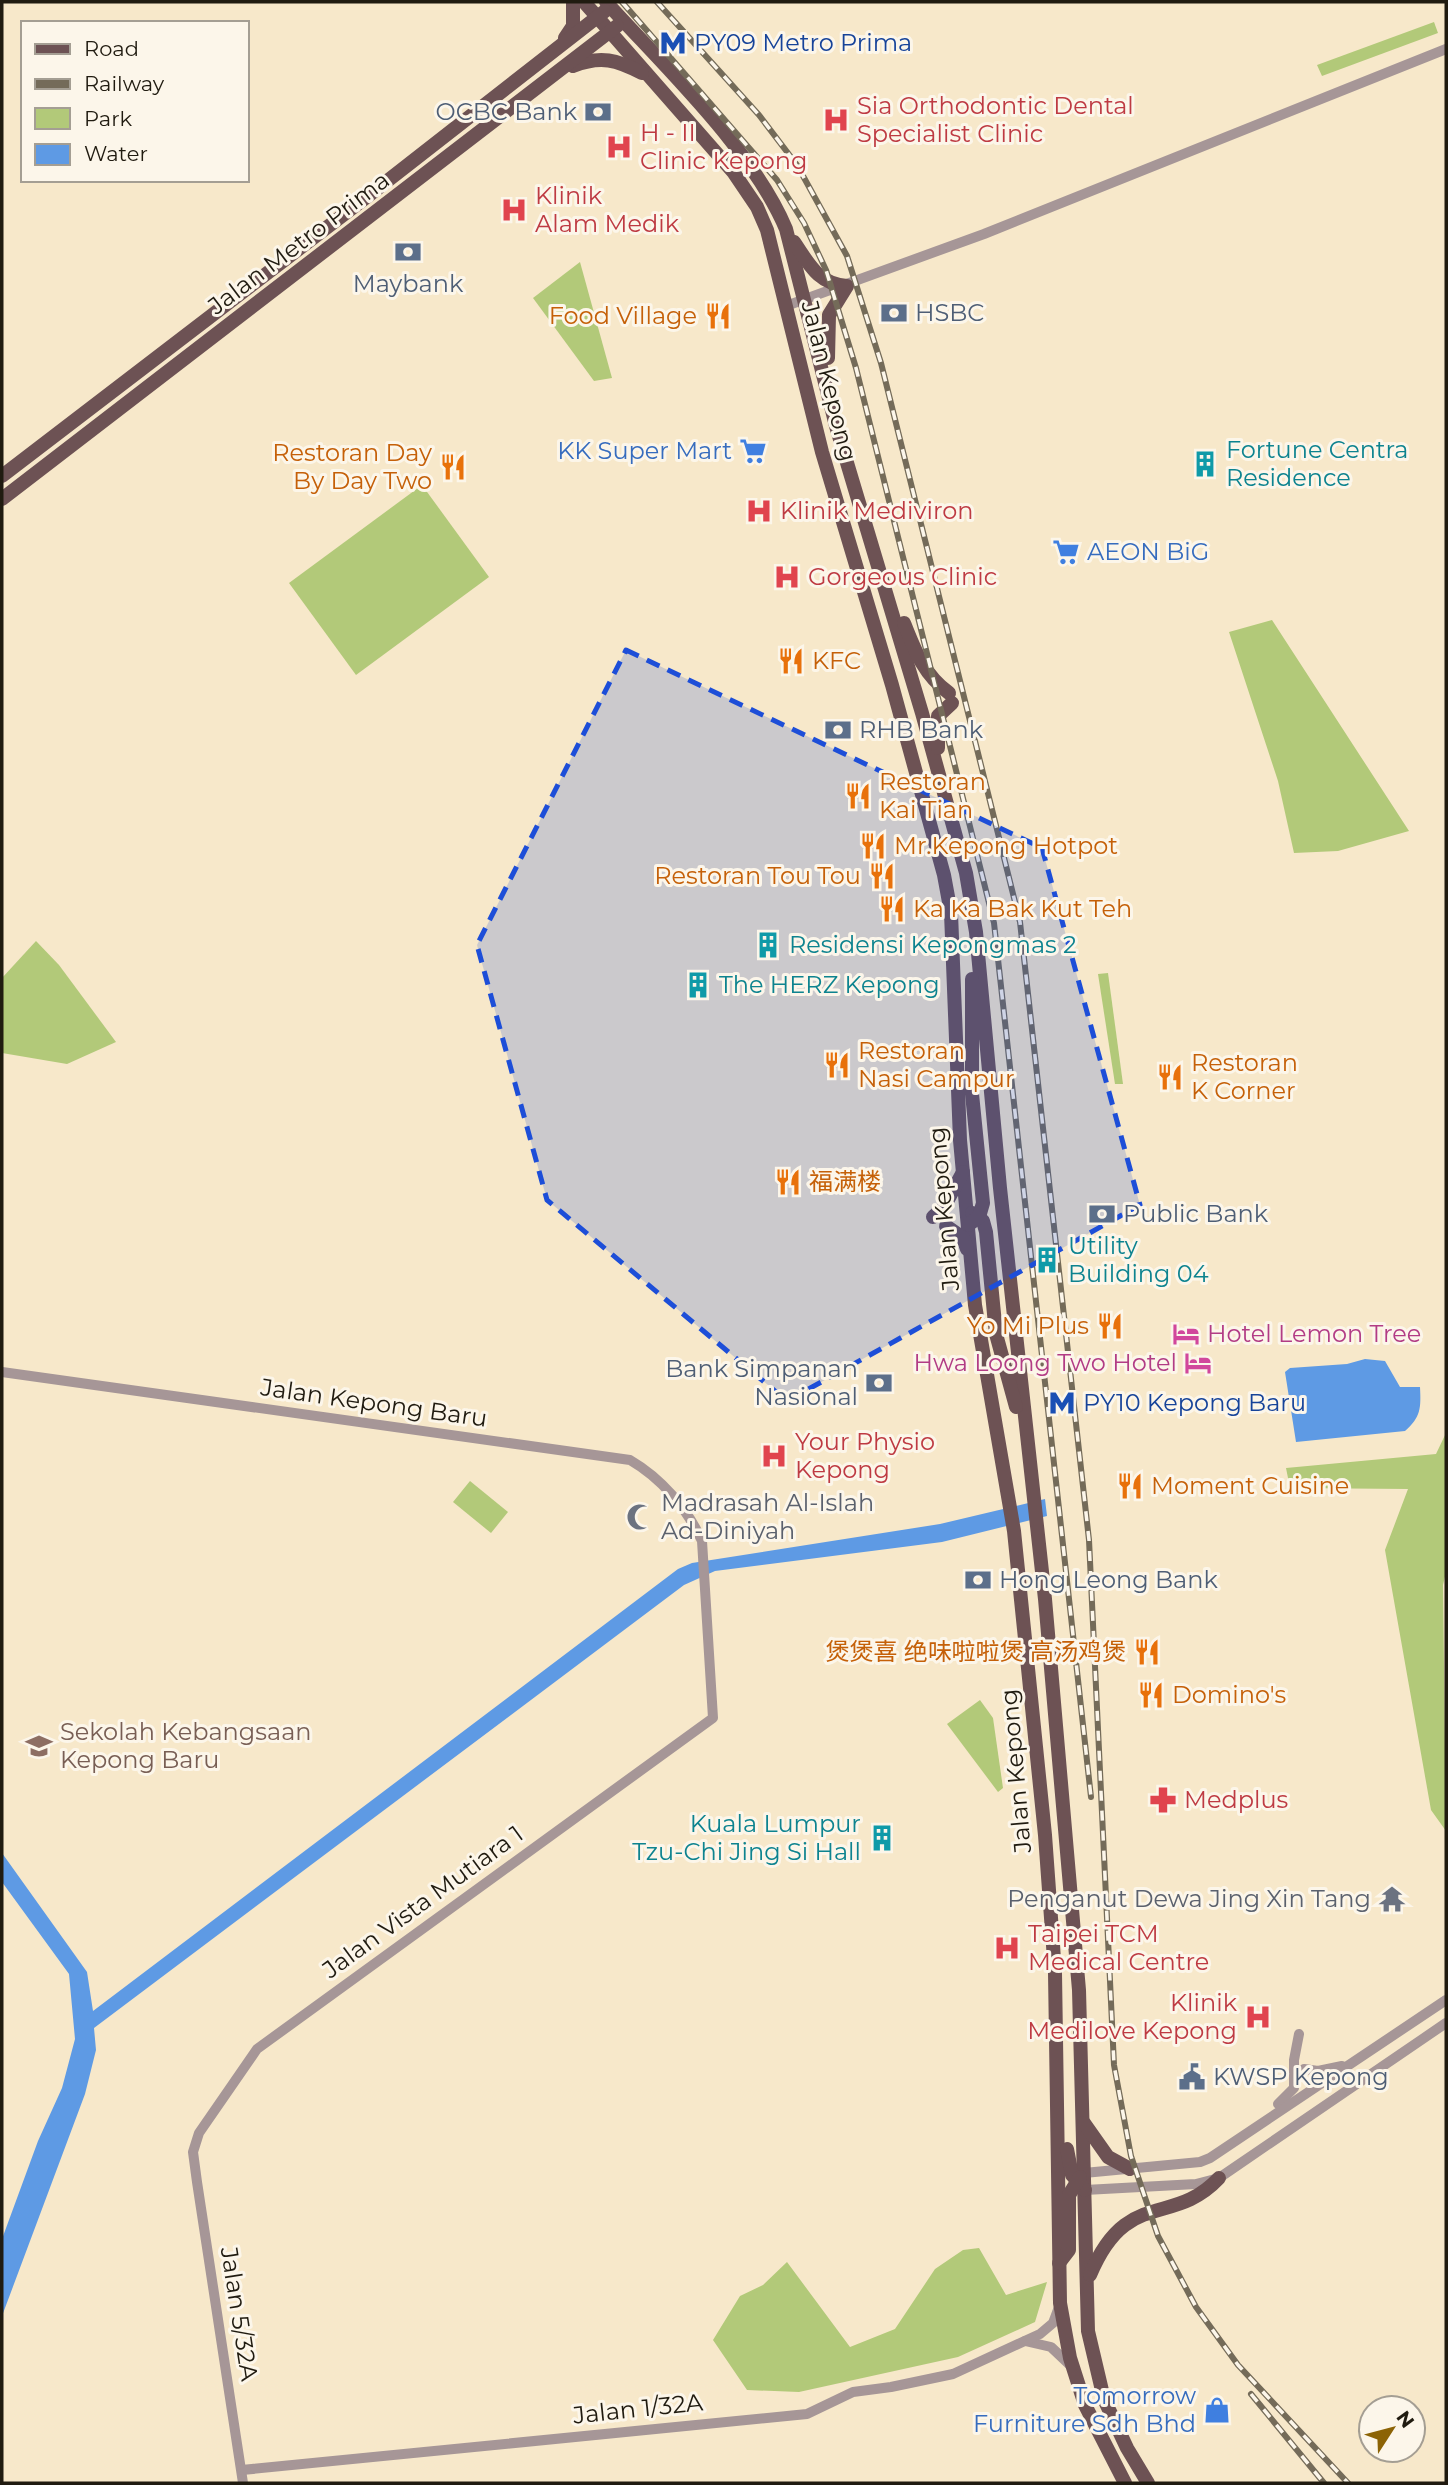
<svg xmlns="http://www.w3.org/2000/svg" width="1448" height="2485" viewBox="0 0 1448 2485" font-family="Montserrat,'Noto Sans SC',sans-serif">
<rect width="100%" height="100%" fill="#f7e8ca"/>
<!-- green -->
<g fill="#b2c979">
<path d="M1434,22L1438,33L1322,76L1317,65Z"/>
<path d="M580,262L612,378L594,381L533,298Z"/>
<path d="M422,485L489,577L356,675L289,583Z"/>
<path d="M1272,620L1409,831L1338,851L1294,853L1278,781L1229,632Z"/>
<path d="M36,941L59,965L116,1042L67,1064L2,1053V978Z"/>
<path d="M1108,973L1123,1084H1115L1098,974Z"/>
<path d="M1446,1433V1572L1443,1585L1446,1831L1431,1810L1385,1550L1408,1489L1290,1488L1286,1468L1436,1454Z"/>
<path d="M470,1481L508,1512L491,1533L453,1502Z"/>
<path d="M980,1700L993,1718L1003,1788L998,1792L947,1724Z"/>
<path d="M979,2248L1006,2295L1047,2282L1035,2322L958,2357L799,2392L747,2390L713,2340L740,2296L763,2285L787,2262L850,2347L895,2329L935,2269L963,2250Z"/>
</g>
<!-- water -->
<g fill="#5e9ae4">
<path d="M1365,1359L1385,1361L1400,1387H1420C1421,1408 1421,1417 1405,1431L1296,1442L1285,1372L1290,1368L1347,1364Z"/>
<path d="M1045,1499L1047,1516L942,1542L715,1571L684,1585L94,2028L96,2050L85,2094L2,2316V2239L38,2141L62,2088L75,2039L69,1974L2,1882V1853L87,1972L93,2011L678,1569L692,1563L940,1524Z"/>
</g>
<g fill="none" stroke-linecap="round" stroke-linejoin="round">
<!-- minor -->
<g stroke="#a69697" stroke-width="10">
<path d="M786,306L984,234L1446,49"/>
<path d="M2,1372L630,1460C661,1478 687,1508 702,1541L713,1718L257,2049L199,2133L193,2152L197,2182L243,2483"/>
<path d="M1304,2069L1318,2071L1342,2066"/>
<path d="M1278,2104L1294,2088V2060L1299,2034"/>
<path d="M1084,2173L1200,2162L1210,2158L1446,2000"/>
<path d="M1085,2190L1196,2184L1219,2178L1446,2023"/>
<path d="M1025,2341L1051,2347L1070,2365"/>
<path d="M242,2470L807,2414L853,2392L891,2387L953,2374L1040,2334L1053,2323L1059,2307"/>
</g>
<!-- major -->
<g stroke="#6d5254" stroke-width="14">
<path d="M584,2L734,173L757,207L767,230L822,452L892,685L944,875L951,913L960,1140L975,1305L1014,1531L1045,1835L1055,1973L1060,2303L1070,2358L1085,2405L1125,2483"/>
<path d="M606,2C664,66 753,150 786,229L836,426L922,713L966,873L976,932L1000,1188L1045,1599L1079,1990L1088,2331L1104,2399L1127,2448L1148,2483"/>
<path d="M565,38L573,26V2"/>
<path d="M573,66C601,55 617,60 642,73"/>
<path d="M794,242C809,264 818,284 847,286L829,315L828,358"/>
<path d="M2,476L368,196L605,11"/>
<path d="M2,499L617,26"/>
<path d="M904,623C915,651 924,675 949,693"/>
<path d="M938,748V716L952,703"/>
<path d="M972,1213L983,1221L986,1232L996,1334L1016,1407"/>
<path d="M933,1217L944,1207L963,1172"/>
<path d="M968,1225L979,1217L983,1203L972,1094V979"/>
<path d="M946,1226L963,1238L967,1249"/>
<path d="M1084,2123L1108,2157L1130,2169"/>
<path d="M1067,2149L1072,2175L1085,2190"/>
<path d="M1059,2263L1069,2250V2195L1080,2177"/>
<path d="M1090,2275C1127,2187 1172,2228 1219,2178"/>
</g>
<!-- rail casing -->
<g stroke="#746b59" stroke-width="6">
<g id="rail">
<path d="M622,2L777,180L804,223L826,270L856,368L994,923L1091,1797"/>
<path d="M657,2L759,115L797,165L847,256L881,363L1020,922L1089,1540L1114,2065L1131,2156L1158,2236L1196,2307L1238,2365L1348,2483"/>
<path d="M1251,2394L1324,2483"/>
</g>
</g>
<!-- rail -->
<use href="#rail" stroke="#fcf6ea" stroke-width="3.5" stroke-dasharray="10" stroke-linecap="butt"/>
</g>
<!-- marked area -->
<path fill="#1d4ed8" fill-opacity="0.2" stroke="#1d4ed8" stroke-width="5" stroke-dasharray="14 9" stroke-linejoin="round" d="M626,650L1042,848L1140,1205L787,1401L547,1200L477,945Z"/>
<!-- icons -->
<defs>
<g id="metro-bare" transform="scale(2.1)"><path d="M-5.5 5V-5H-3L0 0L3-5H5.5V5H3V-.5L0 4L-3-.5V5Z" fill="#1a4fb4" stroke="#fcf6ea" stroke-width="2.5" paint-order="stroke"/></g>
<g id="bank-bare" transform="scale(2.1)"><path d="M-6-4H6V4H-6ZM0-2.3a2.3 2.3 0 1 0 0 4.6a2.3 2.3 0 1 0 0-4.6Z" fill="#5c6f8a" stroke="#fcf6ea" stroke-width="2.5" paint-order="stroke"/></g>
<g id="hospital-bare" transform="scale(2.1)"><path d="M-5-5h3v3.5h4V-5h3V5h-3V1.5h-4V5h-3Z" fill="#e0444e" stroke="#fcf6ea" stroke-width="2.5" paint-order="stroke"/></g>
<g id="restaurant-bare" transform="scale(2.1)"><path d="M-5-6h1v4h1v-4h1v4h1v-4h1v5L-1.5 .5V6h-2V.5L-5-1ZM5-6V6H3V1.5H1.5Q1.5-4 5-6Z" fill="#e8710a" stroke="#fcf6ea" stroke-width="2.5" paint-order="stroke"/></g>
<g id="supermarket-bare" transform="scale(2.1)"><path d="M-6-5.5h2.5l.6 2H6L4.5 2H-2.5L-4.4-4H-6ZM-1.5 3.2a1.3 1.3 0 1 0 .1 0ZM3 3.2a1.3 1.3 0 1 0 .1 0Z" fill="#3f7fe0" stroke="#fcf6ea" stroke-width="2.5" paint-order="stroke"/></g>
<g id="building-bare" transform="scale(2.1)"><path d="M-4-6H4V6H1V3H-1V6H-4ZM-2.5-4.3h1.7v1.8h-1.7ZM.8-4.3h1.7v1.8H.8ZM-2.5-1h1.7V.8h-1.7ZM.8-1h1.7V.8H.8Z" fill="#0f9aa8" stroke="#fcf6ea" stroke-width="2.5" paint-order="stroke"/></g>
<g id="hotel-bare" transform="scale(2.1)"><path d="M-6-4.5h1.5V1H6V5H4.5V3h-9V5H-6ZM-4 0a1.8 1.8 0 1 1 3.6 0ZM.5 0V-2.5h3Q6-2.5 6 0Z" fill="#d1479c" stroke="#fcf6ea" stroke-width="2.5" paint-order="stroke"/></g>
<g id="mosque-bare" transform="scale(2.1)"><path d="M3.5-4.9A6 6 0 1 0 3.5 4.9A5 5 0 1 1 3.5-4.9Z" fill="#6b7280" stroke="#fcf6ea" stroke-width="2.5" paint-order="stroke"/></g>
<g id="school-bare" transform="scale(2.1)"><path d="M0-5L7-2L0 1L-7-2ZM-4 1L0 2.5L4 1V4Q0 6-4 4Z" fill="#8d6e63" stroke="#fcf6ea" stroke-width="2.5" paint-order="stroke"/></g>
<g id="pharmacy-bare" transform="scale(2.1)"><path d="M-2-6h4v4h4v4h-4v4h-4v-4h-4v-4h4Z" fill="#e0444e" stroke="#fcf6ea" stroke-width="2.5" paint-order="stroke"/></g>
<g id="temple-bare" transform="scale(2.1)"><path d="M0-6L5-2H3V0L6.5 2.5H4V6H1.5V3h-3V6H-4V2.5H-6.5L-3 0V-2H-5Z" fill="#6b7280" stroke="#fcf6ea" stroke-width="2.5" paint-order="stroke"/></g>
<g id="civic-bare" transform="scale(2.1)"><path d="M-.6-6.5H3V-4.5H.6V-3L4-1V1h2V6H-6V1h2V-1L-.6-3ZM-1.2 2.5V6h2.4V2.5Z" fill="#5c6f8a" stroke="#fcf6ea" stroke-width="2.5" paint-order="stroke"/></g>
<g id="shop-bare" transform="scale(2.1)"><path d="M-5-2.5h2.3a2.7 3.5 0 0 1 5.4 0H5L5.5 6h-11ZM-1.5-2.5h3a1.5 2.3 0 0 0-3 0Z" fill="#3f7fe0" stroke="#fcf6ea" stroke-width="2.5" paint-order="stroke"/></g>
</defs>
<g fill-rule="evenodd">
<use href="#metro-bare" x="673" y="43"/>
<use href="#bank-bare" x="598" y="112"/>
<use href="#hospital-bare" x="836" y="120"/>
<use href="#hospital-bare" x="619" y="147"/>
<use href="#hospital-bare" x="514" y="210"/>
<use href="#bank-bare" x="408" y="252"/>
<use href="#bank-bare" x="894" y="313"/>
<use href="#restaurant-bare" x="718" y="316"/>
<use href="#supermarket-bare" x="753" y="451"/>
<use href="#building-bare" x="1205" y="464"/>
<use href="#restaurant-bare" x="453" y="467"/>
<use href="#hospital-bare" x="759" y="511"/>
<use href="#supermarket-bare" x="1066" y="552"/>
<use href="#hospital-bare" x="787" y="577"/>
<use href="#restaurant-bare" x="791" y="661"/>
<use href="#bank-bare" x="838" y="730"/>
<use href="#restaurant-bare" x="858" y="796"/>
<use href="#restaurant-bare" x="873" y="846"/>
<use href="#restaurant-bare" x="882" y="876"/>
<use href="#restaurant-bare" x="892" y="909"/>
<use href="#building-bare" x="768" y="945"/>
<use href="#building-bare" x="698" y="985"/>
<use href="#restaurant-bare" x="837" y="1065"/>
<use href="#restaurant-bare" x="1170" y="1077"/>
<use href="#restaurant-bare" x="788" y="1182"/>
<use href="#bank-bare" x="1102" y="1214"/>
<use href="#building-bare" x="1047" y="1260"/>
<use href="#restaurant-bare" x="1110" y="1326"/>
<use href="#hotel-bare" x="1186" y="1334"/>
<use href="#hotel-bare" x="1198" y="1363"/>
<use href="#bank-bare" x="879" y="1383"/>
<use href="#metro-bare" x="1062" y="1403"/>
<use href="#hospital-bare" x="774" y="1456"/>
<use href="#restaurant-bare" x="1130" y="1486"/>
<use href="#mosque-bare" x="640" y="1517"/>
<use href="#bank-bare" x="978" y="1580"/>
<use href="#restaurant-bare" x="1147" y="1652"/>
<use href="#restaurant-bare" x="1151" y="1695"/>
<use href="#school-bare" x="39" y="1746"/>
<use href="#pharmacy-bare" x="1163" y="1800"/>
<use href="#building-bare" x="882" y="1838"/>
<use href="#temple-bare" x="1392" y="1899"/>
<use href="#hospital-bare" x="1007" y="1948"/>
<use href="#hospital-bare" x="1258" y="2017"/>
<use href="#civic-bare" x="1192" y="2077"/>
<use href="#shop-bare" x="1217" y="2410"/>
</g>
<g text-anchor="middle" stroke-width="6" stroke-linejoin="round" paint-order="stroke">
<!-- transit labels -->
<g font-size="24" fill="#164399" stroke="#fcf6ea" text-anchor="start">
<text x="694" y="51">PY09 Metro Prima</text>
<text x="1083" y="1411">PY10 Kepong Baru</text>
</g>
<!-- health labels -->
<g font-size="24" fill="#be3a42" stroke="#fcf6ea" text-anchor="start">
<text x="857" y="114">Sia Orthodontic Dental<tspan x="857" dy="28">Specialist Clinic</tspan></text>
<text x="640" y="141">H - II<tspan x="640" dy="28">Clinic Kepong</tspan></text>
<text x="535" y="204">Klinik<tspan x="535" dy="28">Alam Medik</tspan></text>
<text x="780" y="519">Klinik Mediviron</text>
<text x="808" y="585">Gorgeous Clinic</text>
<text x="795" y="1450">Your Physio<tspan x="795" dy="28">Kepong</tspan></text>
<text x="1184" y="1808">Medplus</text>
<text x="1028" y="1942">Taipei TCM<tspan x="1028" dy="28">Medical Centre</tspan></text>
<text x="1237" y="2011" text-anchor="end">Klinik<tspan x="1237" dy="28">Medilove Kepong</tspan></text>
</g>
<!-- service labels -->
<g font-size="24" fill="#4e5e75" stroke="#fcf6ea" text-anchor="start">
<text x="577" y="120" text-anchor="end">OCBC Bank</text>
<text x="408" y="292" text-anchor="middle">Maybank</text>
<text x="915" y="321">HSBC</text>
<text x="859" y="738">RHB Bank</text>
<text x="1123" y="1222">Public Bank</text>
<text x="858" y="1377" text-anchor="end">Bank Simpanan<tspan x="858" dy="28">Nasional</tspan></text>
<text x="999" y="1588">Hong Leong Bank</text>
<text x="1213" y="2085">KWSP Kepong</text>
</g>
<!-- street labels -->
<g font-size="24" fill="#201b10" stroke="#fcf6ea">
<text transform="translate(299 243) rotate(-37)" y="8">Jalan Metro Prima</text>
<text transform="translate(829 381) rotate(76)" y="8">Jalan Kepong</text>
<text transform="translate(944 1209) rotate(-95)" y="8">Jalan Kepong</text>
<text transform="translate(374 1403) rotate(8)" y="8">Jalan Kepong Baru</text>
<text transform="translate(1016 1771) rotate(-95)" y="8">Jalan Kepong</text>
<text transform="translate(423 1902) rotate(-36)" y="8">Jalan Vista Mutiara 1</text>
<text transform="translate(239 2314) rotate(81)" y="8">Jalan 5/32A</text>
<text transform="translate(638 2409) rotate(-6)" y="8">Jalan 1/32A</text>
</g>
<!-- food labels -->
<g font-size="24" fill="#c56008" stroke="#fcf6ea" text-anchor="start">
<text x="697" y="324" text-anchor="end">Food Village</text>
<text x="432" y="461" text-anchor="end">Restoran Day<tspan x="432" dy="28">By Day Two</tspan></text>
<text x="812" y="669">KFC</text>
<text x="879" y="790">Restoran<tspan x="879" dy="28">Kai Tian</tspan></text>
<text x="894" y="854">Mr.Kepong Hotpot</text>
<text x="861" y="884" text-anchor="end">Restoran Tou Tou</text>
<text x="913" y="917">Ka Ka Bak Kut Teh</text>
<text x="858" y="1059">Restoran<tspan x="858" dy="28">Nasi Campur</tspan></text>
<text x="1191" y="1071">Restoran<tspan x="1191" dy="28">K Corner</tspan></text>
<text x="809" y="1190">福满楼</text>
<text x="1089" y="1334" text-anchor="end">Yo Mi Plus</text>
<text x="1151" y="1494">Moment Cuisine</text>
<text x="1126" y="1660" text-anchor="end">煲煲喜 绝味啦啦煲 高汤鸡煲</text>
<text x="1172" y="1703">Domino's</text>
</g>
<!-- culture labels -->
<g font-size="24" fill="#0d838f" stroke="#fcf6ea" text-anchor="start">
<text x="1226" y="458">Fortune Centra<tspan x="1226" dy="28">Residence</tspan></text>
<text x="789" y="953">Residensi Kepongmas 2</text>
<text x="719" y="993">The HERZ Kepong</text>
<text x="1068" y="1254">Utility<tspan x="1068" dy="28">Building 04</tspan></text>
<text x="861" y="1832" text-anchor="end">Kuala Lumpur<tspan x="861" dy="28">Tzu-Chi Jing Si Hall</tspan></text>
</g>
<!-- shop labels -->
<g font-size="24" fill="#366cbe" stroke="#fcf6ea" text-anchor="end">
<text x="732" y="459">KK Super Mart</text>
<text x="1087" y="560" text-anchor="start">AEON BiG</text>
<text x="1196" y="2404">Tomorrow<tspan x="1196" dy="28">Furniture Sdh Bhd</tspan></text>
</g>
<!-- hotel labels -->
<g font-size="24" fill="#b23c85" stroke="#fcf6ea" text-anchor="start">
<text x="1207" y="1342">Hotel Lemon Tree</text>
<text x="1177" y="1371" text-anchor="end">Hwa Loong Two Hotel</text>
</g>
<!-- worship labels -->
<g font-size="24" fill="#5b616d" stroke="#fcf6ea" text-anchor="start">
<text x="661" y="1511">Madrasah Al-Islah<tspan x="661" dy="28">Ad-Diniyah</tspan></text>
<text x="1371" y="1907" text-anchor="end">Penganut Dewa Jing Xin Tang</text>
</g>
<!-- education labels -->
<g font-size="24" fill="#785e54" stroke="#fcf6ea" text-anchor="start">
<text x="60" y="1740">Sekolah Kebangsaan<tspan x="60" dy="28">Kepong Baru</tspan></text>
</g>
</g>
<!-- border -->
<rect width="1448" height="2485" fill="none" stroke="#201b10" stroke-width="7"/>
<!-- legend -->
<rect x="21" y="21" width="228" height="161" fill="#fcf6ea" stroke="#a49e93" stroke-width="2"/>
<rect x="35" y="44" width="35" height="10" fill="#6d5254" stroke="#a49e93" stroke-width="2"/>
<text x="84" y="56" font-size="21" fill="#201b10">Road</text>
<rect x="35" y="79" width="35" height="10" fill="#746b59" stroke="#a49e93" stroke-width="2"/>
<text x="84" y="91" font-size="21" fill="#201b10">Railway</text>
<rect x="35" y="108" width="35" height="21" fill="#b2c979" stroke="#a49e93" stroke-width="2"/>
<text x="84" y="126" font-size="21" fill="#201b10">Park</text>
<rect x="35" y="144" width="35" height="21" fill="#5e9ae4" stroke="#a49e93" stroke-width="2"/>
<text x="84" y="161" font-size="21" fill="#201b10">Water</text>
<!-- north arrow -->
<g transform="translate(1392 2429) rotate(54)"><circle r="33" fill="#fcf6ea" stroke="#a49e93" stroke-width="2"/>
<path d="M0-5L12 26L0 18L-12 26Z" fill="#8c6305"/>
<text y="-10" font-size="19" font-weight="bold" text-anchor="middle" fill="#201b10">N</text>
</g>
</svg>
